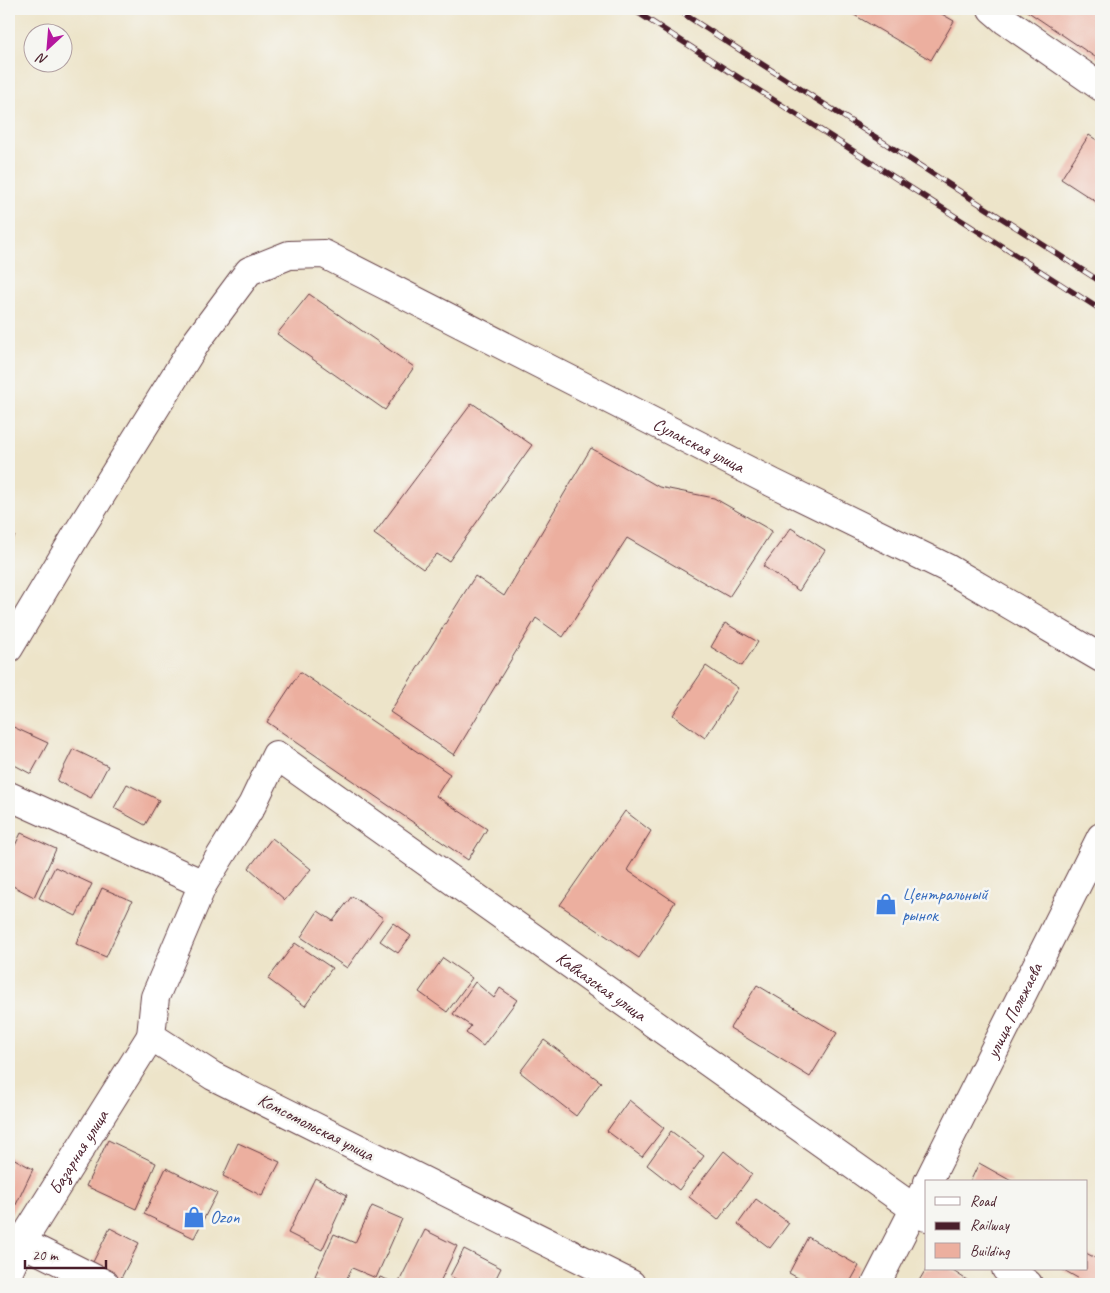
<svg xmlns="http://www.w3.org/2000/svg" width="1110" height="1293" viewBox="0 0 1110 1293" font-family="Caveat,sans-serif">
<rect width="100%" height="100%" fill="#f6f6f2"/>
<filter id="ink" filterUnits="userSpaceOnUse"><feTurbulence type="fractalNoise" baseFrequency=".02" numOctaves="2"/><feDisplacementMap in="SourceGraphic" scale="10" xChannelSelector="R" yChannelSelector="G"/><feConvolveMatrix kernelMatrix="1 2 1 2 8 2 1 2 1" color-interpolation-filters="sRGB"/></filter>
<filter id="wash" filterUnits="userSpaceOnUse"><feTurbulence type="fractalNoise" baseFrequency=".0096" numOctaves="4" result="noise"/><feDisplacementMap in="SourceGraphic" scale="20" xChannelSelector="R" yChannelSelector="G"/><feGaussianBlur stdDeviation="1.12" result="paint"/><feColorMatrix in="noise" values="0 0 0 0 0 0 0 0 0 0 0 0 0 0 0 0 0 1.4 0 .05"/><feComposite in="paint" operator="in"/></filter>
<g filter="url(#wash)">
<rect width="100%" height="100%" fill="#ede4c9"/>
<g id="blocks">
<!-- building -->
<g fill="#ecaf9f">
<path d="M844,9H933L954,21L931,60Z"/>
<path d="M1024,9H1101V61Z"/>
<path d="M1089,135L1101,143V205L1061,179Z"/>
<path d="M309,294L414,367L385,410L277,334Z"/>
<path d="M472,403L532,445L449,561L437,554L423,569L374,534Z"/>
<path d="M591,448L659,487L714,498L772,531L729,597L627,538L563,637L536,618L454,755L390,712L475,576L504,596Z"/>
<path d="M791,528L825,550L799,591L763,566Z"/>
<path d="M9,532L15,536L9,545Z"/>
<path d="M725,623L758,642L742,666L711,647Z"/>
<path d="M706,666L738,688L705,738L673,715Z"/>
<path d="M300,672L450,774L436,796L487,829L468,860L267,722Z"/>
<path d="M9,725L48,743L31,774L9,762Z"/>
<path d="M73,749L108,766L91,798L57,781Z"/>
<path d="M127,784L159,800L145,825L114,808Z"/>
<path d="M625,811L651,831L627,870L675,902L639,958L560,905Z"/>
<path d="M21,833L56,849L34,897L9,884V858Z"/>
<path d="M272,838L311,869L285,900L249,868Z"/>
<path d="M55,867L92,884L76,916L39,898Z"/>
<path d="M102,888L132,901L106,957L76,944Z"/>
<path d="M352,896L383,918L347,968L301,937L318,911L333,921Z"/>
<path d="M393,923L411,936L398,953L380,941Z"/>
<path d="M295,943L332,968L305,1006L268,979Z"/>
<path d="M443,958L472,978L447,1012L419,992Z"/>
<path d="M475,982L494,998L500,988L517,1000L483,1046L466,1033L471,1026L453,1014Z"/>
<path d="M757,985L837,1033L810,1077L730,1028Z"/>
<path d="M544,1040L601,1082L576,1116L520,1072Z"/>
<path d="M629,1100L664,1128L642,1157L607,1131Z"/>
<path d="M671,1131L704,1156L679,1190L647,1165Z"/>
<path d="M108,1140L156,1163L136,1209L86,1186Z"/>
<path d="M238,1143L280,1162L262,1196L223,1176Z"/>
<path d="M724,1151L752,1174L718,1220L689,1197Z"/>
<path d="M9,1156L33,1169L12,1213L9,1211Z"/>
<path d="M979,1163L1013,1182H970Z"/>
<path d="M166,1168L217,1193L194,1238L144,1214Z"/>
<path d="M315,1178L347,1195L322,1250L288,1233Z"/>
<path d="M756,1199L789,1223L770,1248L738,1224Z"/>
<path d="M372,1206L402,1219L376,1278L352,1268L344,1284H334L315,1276L334,1234L355,1243Z"/>
<path d="M110,1228L139,1243L119,1282L90,1268Z"/>
<path d="M425,1230L457,1246L439,1284H398Z"/>
<path d="M808,1237L859,1266L849,1284H809L789,1273Z"/>
<path d="M464,1249L501,1268L493,1284H465L450,1276Z"/>
<path d="M1086,1253L1101,1261V1284H1081L1083,1281L1062,1269H1086Z"/>
<path d="M926,1269H950L973,1284H917Z"/>
<path d="M380,1277L398,1284H377Z"/>
</g>
</g>
</g>
<g filter="url(#ink)">
<use href="#blocks" fill-opacity="0" stroke="#623d43" stroke-width="1"/>
<g fill="none" stroke-linecap="round" stroke-linejoin="round">
<!-- minor casing -->
<g stroke="#623d43" stroke-width="30">
<g id="minor">
<path d="M992,9L1006,21L1101,87"/>
<path id="s1" d="M9,648L77,534L197,341L249,271L289,255L324,254L773,483L947,568L1101,658"/>
<path d="M9,796L203,884"/>
<path id="s2" d="M928,1182L1101,837"/>
<path d="M9,1236L105,1284"/>
<path d="M1006,1269L1028,1284"/>
<path id="s3" d="M9,1271L22,1242L151,1036"/>
<path id="s4" d="M631,1284L213,1076L151,1036L155,997L203,884L252,805L276,755L926,1217"/>
<path d="M876,1284L923,1192"/>
</g>
</g>
<!-- minor -->
<use href="#minor" stroke="#fff" stroke-width="28"/>
<!-- rail casing -->
<g stroke="#4a1f2b" stroke-width="5.5">
<g id="rail">
<path d="M632,9L1101,310"/>
<path d="M676,9L1101,282"/>
</g>
</g>
<!-- rail -->
<use href="#rail" stroke="#f6f6f2" stroke-width="4" stroke-dasharray="11" stroke-linecap="butt"/>
</g>
</g>
<!-- icons -->
<defs>
<g id="shop-bare" transform="scale(1.725)"><path d="M-5-2.5h2.3a2.7 3.5 0 0 1 5.4 0H5L5.5 6h-11ZM-1.5-2.5h3a1.5 2.3 0 0 0-3 0Z" fill="#3f7fe0" stroke="#f6f6f2" stroke-width="2.5" paint-order="stroke"/></g>
</defs>
<g fill-rule="evenodd">
<use href="#shop-bare" x="886" y="904"/>
<use href="#shop-bare" x="194" y="1217"/>
</g>
<g text-anchor="middle" stroke-width="5" stroke-linejoin="round" paint-order="stroke">
<!-- street labels -->
<g font-size="18" fill="#4a1f2b" stroke="#f6f6f2">
<text dy="6" stroke="none"><textPath href="#s1" startOffset="946">Сулакская улица</textPath></text>
<text dy="6" stroke="none"><textPath href="#s4" startOffset="1250">Кавказская улица</textPath></text>
<text dy="6" stroke="none"><textPath href="#s2" startOffset="192">улица Полежаева</textPath></text>
<text transform="translate(316 1127) rotate(27)" y="6">Комсомольская улица</text>
<text dy="6" stroke="none"><textPath href="#s3" startOffset="138">Базарная улица</textPath></text>
</g>
<!-- shop labels -->
<g font-size="18" fill="#366cbe" stroke="#f6f6f2" text-anchor="start">
<text x="902" y="900">Центральный<tspan x="902" dy="21">рынок</tspan></text>
<text x="210" y="1223">Ozon</text>
</g>
</g>
<!-- margin -->
<rect width="1110" height="1293" fill="none" stroke="#f6f6f2" stroke-width="30"/>
<!-- legend -->
<rect x="925" y="1180" width="162" height="90" fill="#f6f6f2" stroke="#b1a0a2"/>
<rect x="935" y="1197" width="25" height="8" fill="#ffffff" stroke="#b1a0a2"/>
<text x="970" y="1206" font-size="15" fill="#4a1f2b">Road</text>
<rect x="935" y="1222" width="25" height="8" fill="#4a1f2b" stroke="#b1a0a2"/>
<text x="970" y="1230" font-size="15" fill="#4a1f2b">Railway</text>
<rect x="935" y="1243" width="25" height="15" fill="#ecaf9f" stroke="#b1a0a2"/>
<text x="970" y="1256" font-size="15" fill="#4a1f2b">Building</text>
<!-- north arrow -->
<g transform="translate(48 48) rotate(206)"><circle r="24" fill="#f6f6f2" stroke="#b1a0a2"/>
<path d="M0-4L9 19L0 12L-9 19Z" fill="#b5179e"/>
<text y="-8" font-size="14" font-weight="bold" text-anchor="middle" fill="#4a1f2b">N</text>
</g>
<!-- scale -->
<path d="M25 1260v8h81v-8" fill="none" stroke="#4a1f2b" stroke-width="2.5"/>
<text x="32" y="1260" font-size="15" fill="#4a1f2b" stroke="#f6f6f2" stroke-width="4" paint-order="stroke">20 m</text>
</svg>
